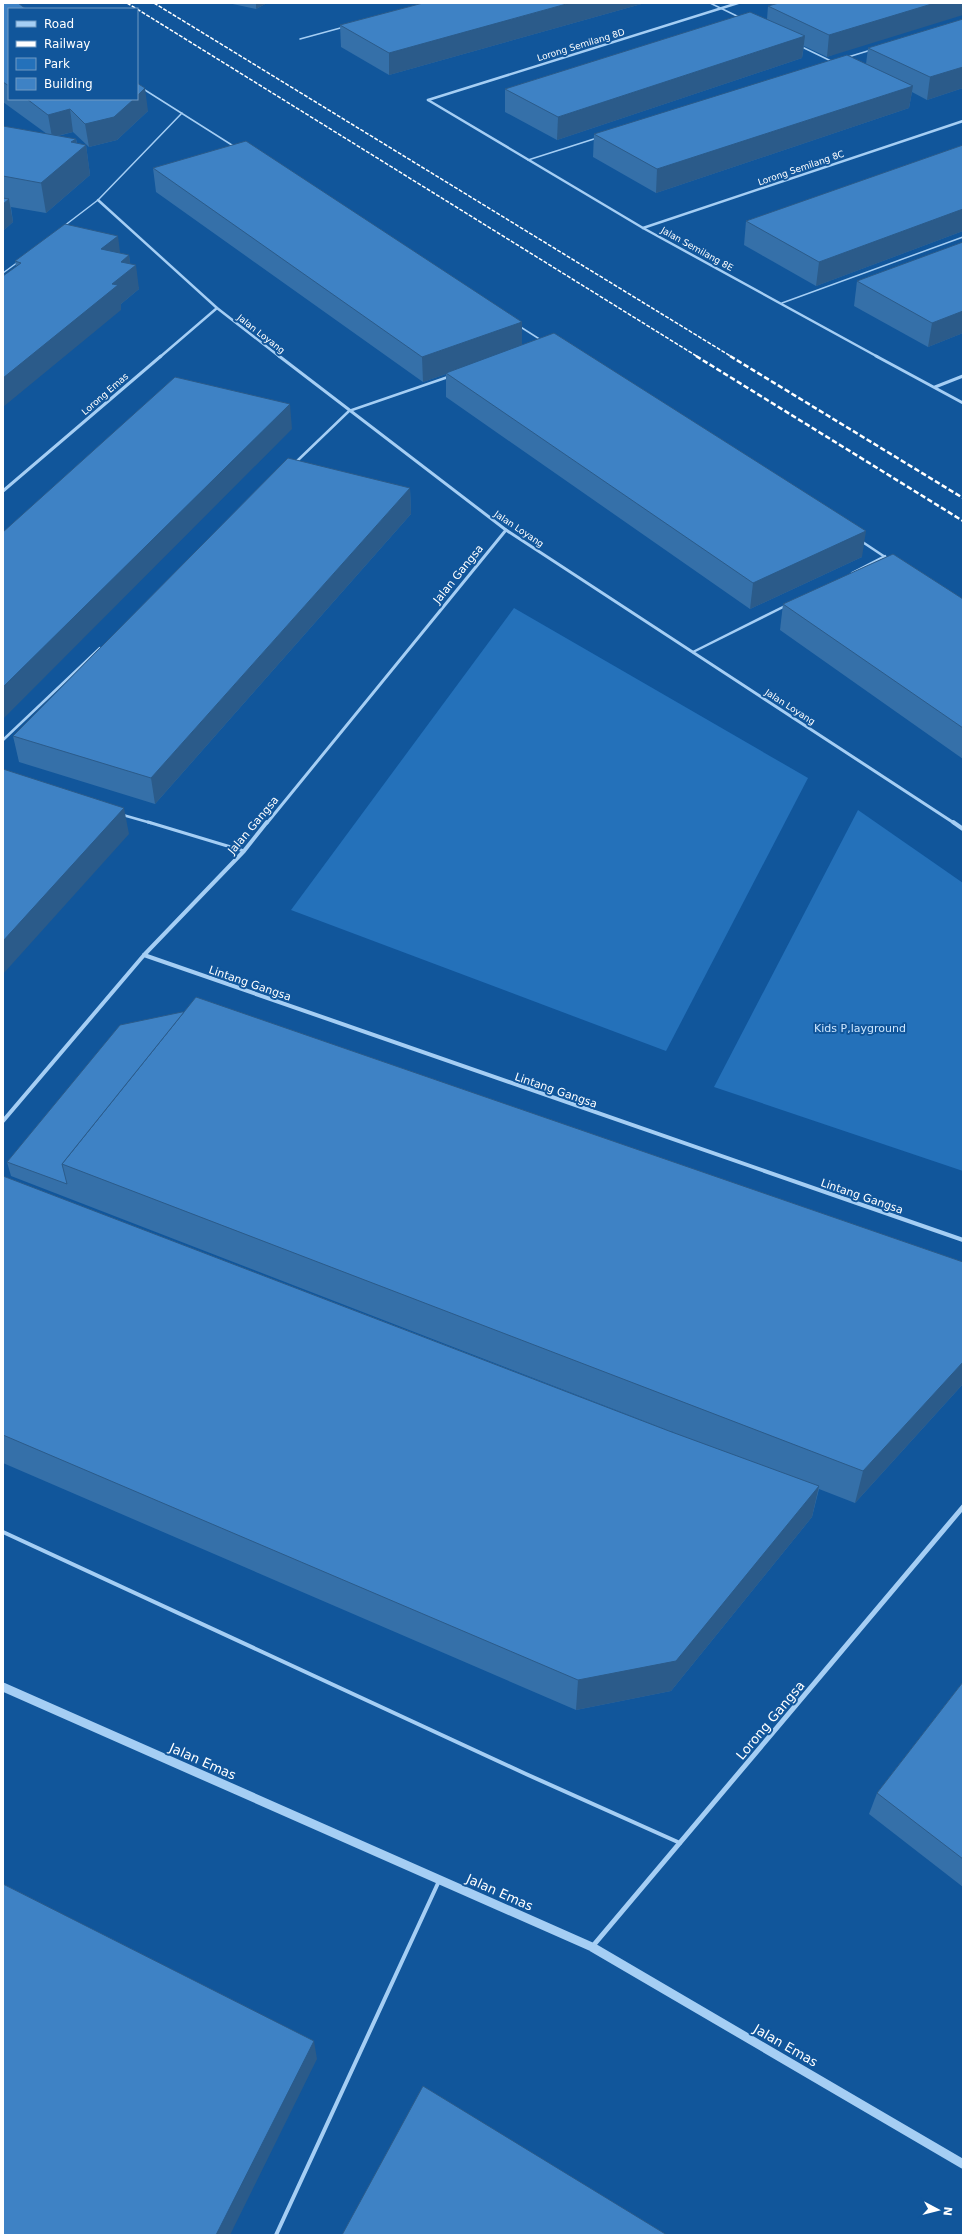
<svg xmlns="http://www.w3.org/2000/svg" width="966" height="2238" viewBox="0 0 966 2238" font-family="'DejaVu Sans',sans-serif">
<rect width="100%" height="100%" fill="#11569b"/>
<!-- green -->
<g fill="#2471ba">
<path d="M514,608L808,778L666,1051L291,910Z"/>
<path d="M858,810L963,883V1171L714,1087Z"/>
</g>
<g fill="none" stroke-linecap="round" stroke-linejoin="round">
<!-- service-far3 -->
<g stroke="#a5cef4" stroke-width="1.5">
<path d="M710,3L741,18"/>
<path d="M300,39L344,27"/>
<path d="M800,46L831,61"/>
<path d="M848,57L871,50"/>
<path d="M137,85L235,147"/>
<path d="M528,160L597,138"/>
<path d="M64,226L98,200L182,113"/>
<path d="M3,273L18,262"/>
<path d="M782,303L963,237"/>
<path d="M519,326L541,340"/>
</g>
<!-- service-far2 -->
<g stroke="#a5cef4" stroke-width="2.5">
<path d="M296,462L349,411L448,377"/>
<path d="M861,541L888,559"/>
<path d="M852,573L885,556"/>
<path d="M693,652L787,605"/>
<path d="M3,740L100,648"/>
<path d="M123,815L151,823"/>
</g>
<!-- service-far1 -->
<path stroke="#a5cef4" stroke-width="3" d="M148,822L244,851"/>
<!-- service -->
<g stroke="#a5cef4" stroke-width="4">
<path d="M3,1532L526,1774L680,1843"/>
<path d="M276,2235L439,1881"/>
</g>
<!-- minor-far3 -->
<g stroke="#a5cef4" stroke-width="2.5">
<path d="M428,100L643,228L878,357"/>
<path d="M428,100L738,3"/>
<path d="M98,200L217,308L280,357"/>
<path d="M643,228L963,121"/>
<path d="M160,357L217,308"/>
</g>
<!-- minor-far2 -->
<g stroke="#a5cef4" stroke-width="3">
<path d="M279,356L506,530L954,823"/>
<path d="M876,356L963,403"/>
<path d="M935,387L963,376"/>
<path d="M3,491L161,356"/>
<path d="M267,823L506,530"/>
</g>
<!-- minor-far1 -->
<g stroke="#a5cef4" stroke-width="4">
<path d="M953,822L963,829"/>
<path d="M144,955L963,1240"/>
<path d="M3,1121L144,955L244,851L267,822"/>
</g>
<!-- minor -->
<path stroke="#a5cef4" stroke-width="5" d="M592,1947L963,1507"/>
<!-- tertiary -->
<path stroke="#a5cef4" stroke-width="9" d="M3,1687L592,1947L963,2164"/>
<!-- rail-far1 -->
<g stroke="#fff" stroke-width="1.5" stroke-dasharray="4 1.5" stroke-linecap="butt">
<path d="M127,3L137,9"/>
<path d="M154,3L732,357"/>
<path d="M137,9L698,357"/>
</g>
<!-- rail -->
<g stroke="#fff" stroke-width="2.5" stroke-dasharray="5.5 2.5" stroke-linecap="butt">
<path d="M696,356L963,521"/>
<path d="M730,356L963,498"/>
</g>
</g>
<!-- wall -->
<g fill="#3570a9">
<path d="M3,3L9,9V99H137L148,111L117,140L89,147L73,132L58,136L76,139L77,143L86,145L90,175L46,213L11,207L13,222L3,231V126L47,134L3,102Z"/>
<path d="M228,3H267L256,9Z"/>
<path d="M423,3H645L389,75L341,47L340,25Z"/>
<path d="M963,3L827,57L804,46L802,58L557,140L505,112V89L767,19L768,6Z"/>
<path d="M963,19V88L927,100L912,92L909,108L656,193L593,157L594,134L866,64L868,48Z"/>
<path d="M963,145V231L816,286L744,245L746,221Z"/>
<path d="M153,168L522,345L862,557L750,609L446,397V374L423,382L156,192Z"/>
<path d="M963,242V333L928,347L854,306L857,281Z"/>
<path d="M120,253L129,255L130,264L139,289L121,304V310L16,266L15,261Z"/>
<path d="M410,488L411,514L155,804L19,762L13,736Z"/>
<path d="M963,599V759L780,630L783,604Z"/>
<path d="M182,1012L963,1262V1384L855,1503L819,1489L812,1517L671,1691L576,1710L3,1463V1176L673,1432L11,1176L7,1162Z"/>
<path d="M963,1682V1887L869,1814L877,1793Z"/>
</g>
<!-- shaded-wall -->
<g fill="#2b5b8a">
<path d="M256,3H267L256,9Z"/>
<path d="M570,3H645L389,75V53Z"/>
<path d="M935,3H963V15L827,57L829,35Z"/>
<path d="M805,36L802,58L557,140L558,117Z"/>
<path d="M963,67V88L927,100L930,77Z"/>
<path d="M913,86L909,108L656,193L657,169Z"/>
<path d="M145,88L148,111L117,140L89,147L85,124L134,99H137V96Z"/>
<path d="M70,109L73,132L52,137L48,115Z"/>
<path d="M76,139L78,152L86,145L90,175L46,213L41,183L71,142Z"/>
<path d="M9,199L13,222L3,231V204Z"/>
<path d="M963,209V231L816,286L819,262Z"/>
<path d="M118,236L121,260L101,249Z"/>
<path d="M129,255L131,269L136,265L139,289L121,304V310L3,407V378L112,284L121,262Z"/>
<path d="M963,311V333L928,347L932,323Z"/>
<path d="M522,322V346L446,373V374L423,382L422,357Z"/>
<path d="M290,404L292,429L3,719V687Z"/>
<path d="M410,488L411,514L155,804L151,778Z"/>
<path d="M866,531L862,557L750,609L753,583Z"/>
<path d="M124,808L129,834L3,974V941Z"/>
<path d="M963,1362V1384L855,1503L863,1471Z"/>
<path d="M819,1486L812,1517L671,1691L576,1710L578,1680Z"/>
<path d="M314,2041L317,2059L230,2235H216Z"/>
</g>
<!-- building -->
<g fill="#3e82c5" stroke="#2b5b8a">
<path d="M3,3H18L26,9H9V86L3,82Z"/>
<path d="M423,3H570L389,53L340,25Z"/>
<path d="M779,3H935L829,35L768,6Z"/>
<path d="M750,12L805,36L558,117L505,89Z"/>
<path d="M963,19V67L930,77L868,48Z"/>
<path d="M847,55L913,86L657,169L594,134Z"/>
<path d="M137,83L145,88L137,96Z"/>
<path d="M27,99H134L114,117L85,124L70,109L48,115Z"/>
<path d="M3,126L76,139L71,142L86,145L41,183L3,176Z"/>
<path d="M246,141L522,322L422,357L153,168Z"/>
<path d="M963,145V209L819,262L746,221Z"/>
<path d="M3,198L9,199L3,204Z"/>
<path d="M65,224L118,236L101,249L129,255L121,262L136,265L112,284L118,285L3,378V276L21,263L15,261Z"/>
<path d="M963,242V311L932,323L857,281Z"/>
<path d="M554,333L866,531L753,583L446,373Z"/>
<path d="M175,377L290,404L3,687V532Z"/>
<path d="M288,458L410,488L151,778L13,736Z"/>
<path d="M893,554L963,599V728L783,604Z"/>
<path d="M3,769L124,808L3,941Z"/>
<path d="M196,997L963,1262V1362L863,1471L62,1164Z"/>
<path d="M182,1012H184L62,1164L67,1184L7,1162L120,1025Z"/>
<path d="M3,1176L669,1431L819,1486L676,1661L578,1680L3,1435Z"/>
<path d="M963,1682V1859L877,1793Z"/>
<path d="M3,1884L314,2041L216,2235H3Z"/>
<path d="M423,2086L667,2235H342Z"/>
</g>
<g text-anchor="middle" stroke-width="4" stroke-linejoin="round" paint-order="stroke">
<!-- far-street labels -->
<g font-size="9" fill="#fff" stroke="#11569b">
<text transform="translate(581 45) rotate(-17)" y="3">Lorong Semilang 8D</text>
<text transform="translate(801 168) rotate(-19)" y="3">Lorong Semilang 8C</text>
<text transform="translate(697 249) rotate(29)" y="3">Jalan Semilang 8E</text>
<text transform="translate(261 334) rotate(38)" y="3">Jalan Loyang</text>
<text transform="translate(105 394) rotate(-41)" y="3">Lorong Emas</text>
<text transform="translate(519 529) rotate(34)" y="3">Jalan Loyang</text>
<text transform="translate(790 707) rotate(33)" y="3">Jalan Loyang</text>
</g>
<!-- street labels -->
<g font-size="11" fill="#fff" stroke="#11569b">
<text transform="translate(458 574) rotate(-51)" y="4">Jalan Gangsa</text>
<text transform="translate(253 825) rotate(-50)" y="4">Jalan Gangsa</text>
<text transform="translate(250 983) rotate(19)" y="4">Lintang Gangsa</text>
<text transform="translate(556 1090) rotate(19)" y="4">Lintang Gangsa</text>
<text transform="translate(862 1196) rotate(19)" y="4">Lintang Gangsa</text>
</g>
<!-- park labels -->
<g font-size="11" fill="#cee7fe" stroke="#11569b">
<text x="860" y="1032">Kids P,layground</text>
</g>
<!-- near-street labels -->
<g font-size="13" fill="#fff" stroke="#11569b">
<text transform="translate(770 1720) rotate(-50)" y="5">Lorong Gangsa</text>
<text transform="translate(203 1761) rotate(24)" y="5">Jalan Emas</text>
<text transform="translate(500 1892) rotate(24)" y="5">Jalan Emas</text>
<text transform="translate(786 2045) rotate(30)" y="5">Jalan Emas</text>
</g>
</g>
<!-- border -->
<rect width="966" height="2238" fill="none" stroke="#ffffff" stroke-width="8"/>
<!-- legend -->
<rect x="8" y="8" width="130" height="92" fill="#11569b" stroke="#709ac3"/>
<rect x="16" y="21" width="20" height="6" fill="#a5cef4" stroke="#709ac3"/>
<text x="44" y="28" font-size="12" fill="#ffffff">Road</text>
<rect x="16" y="41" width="20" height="6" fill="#ffffff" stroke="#709ac3"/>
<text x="44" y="48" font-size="12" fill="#ffffff">Railway</text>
<rect x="16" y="58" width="20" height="12" fill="#2471ba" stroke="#709ac3"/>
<text x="44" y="68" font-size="12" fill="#ffffff">Park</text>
<rect x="16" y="78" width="20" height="12" fill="#3e82c5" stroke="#709ac3"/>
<text x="44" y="88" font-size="12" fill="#ffffff">Building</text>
<!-- north arrow -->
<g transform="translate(938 2210) rotate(97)" stroke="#11569b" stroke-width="3" paint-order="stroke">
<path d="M0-3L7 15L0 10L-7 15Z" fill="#ffffff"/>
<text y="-6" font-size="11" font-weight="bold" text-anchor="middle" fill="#ffffff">N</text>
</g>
</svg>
